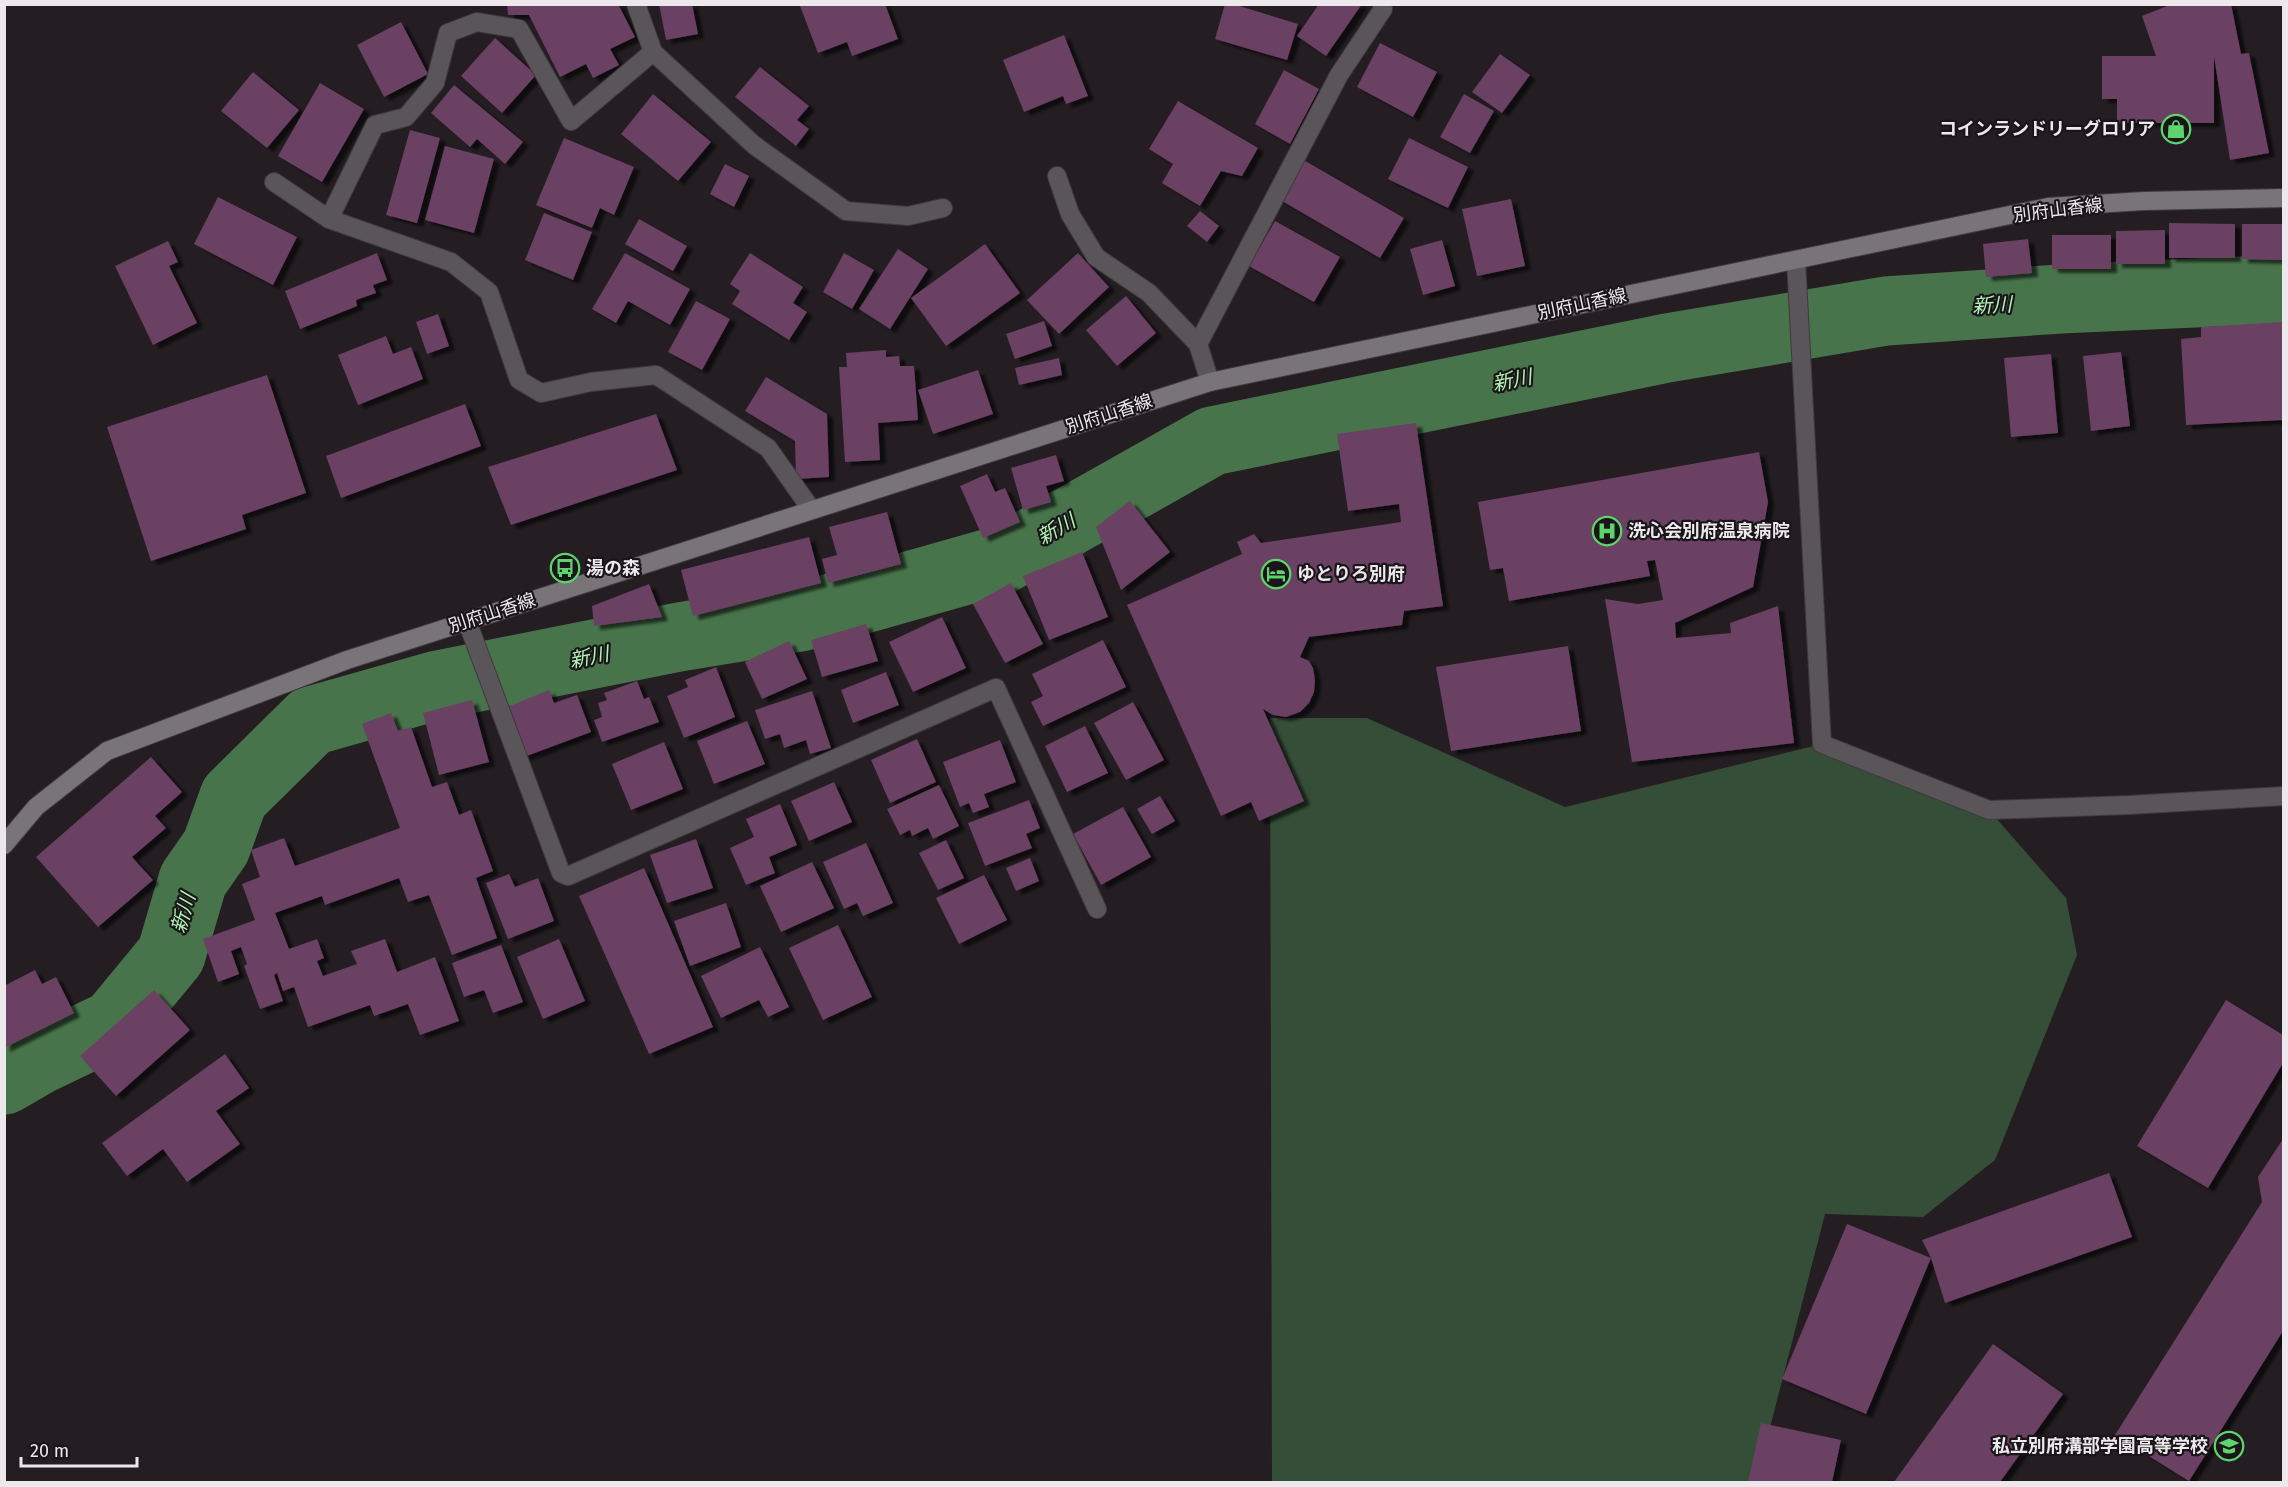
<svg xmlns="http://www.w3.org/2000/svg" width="2288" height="1487" viewBox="0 0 2288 1487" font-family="'Fira Sans','Noto Sans JP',sans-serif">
<defs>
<filter id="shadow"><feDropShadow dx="6" dy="4" stdDeviation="1.5" flood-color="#0009"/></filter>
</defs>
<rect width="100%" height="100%" fill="#241e22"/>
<!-- green -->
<path fill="#354e37" d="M1270,718H1367L1565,807L1822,744L1989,810L2066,898L2077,955L1995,1160L1923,1217L1825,1214L1756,1482H1272Z"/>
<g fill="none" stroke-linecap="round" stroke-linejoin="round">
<!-- river -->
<path stroke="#48744b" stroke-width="69" d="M4,1080L37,1061L114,1024L171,955L193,880L216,847L234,797L311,721L438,685L679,637L800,617L1001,560L1212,441L1667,348L1886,311L2060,299L2284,289"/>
</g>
<!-- building -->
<g fill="#6b3f63" filter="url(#shadow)">
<path d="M507,4H618L635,37L610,49L619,65L593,78L586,64L560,77L529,15H508Z"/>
<path d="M659,4H692L698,34L666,40Z"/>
<path d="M803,4H885L898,39L852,56L847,42L818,53L800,6Z"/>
<path d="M1225,4H1233L1298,24L1287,60L1215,39Z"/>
<path d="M1319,4H1362L1326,56L1297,36Z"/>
<path d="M2172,4H2231L2241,54L2249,53L2269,153L2230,160L2214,56V123H2117V99H2102V56H2156L2142,16Z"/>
<path d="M401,22L428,74L384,97L357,45Z"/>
<path d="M1064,35L1088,96L1066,104L1063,96L1024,112L1003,60Z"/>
<path d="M495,38L536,75L502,113L461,76Z"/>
<path d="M1380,43L1437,72L1413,117L1357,87Z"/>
<path d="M1500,54L1530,75L1502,113L1472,92Z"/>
<path d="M760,67L809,106L797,120L809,129L796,146L735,97Z"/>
<path d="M1284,70L1319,89L1290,144L1255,124Z"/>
<path d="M253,72L299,110L267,148L221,111Z"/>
<path d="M320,83L364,109L322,182L278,156Z"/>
<path d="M454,85L523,142L505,164L477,139L470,147L431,113Z"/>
<path d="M653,94L711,142L678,181L621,134Z"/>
<path d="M1464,94L1494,111L1470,153L1440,137Z"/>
<path d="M1178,101L1258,148L1242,176L1221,171L1200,206L1162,183L1173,164L1149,149Z"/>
<path d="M410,130L440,138L417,223L386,215Z"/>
<path d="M564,138L634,167L614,215L600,208L592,228L536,205Z"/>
<path d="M1409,138L1468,167L1448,208L1388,179Z"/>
<path d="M445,146L494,159L474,233L425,220Z"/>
<path d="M1300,158L1404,218L1380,258L1277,198Z"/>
<path d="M725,164L749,176L734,207L710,194Z"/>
<path d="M218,197L297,237L273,285L194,244Z"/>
<path d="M1511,199L1525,266L1477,276L1462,209Z"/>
<path d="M1200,211L1219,226L1207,242L1187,226Z"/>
<path d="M544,213L592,232L573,280L525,260Z"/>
<path d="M639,219L687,246L673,271L625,244Z"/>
<path d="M1275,221L1340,257L1314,302L1249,266Z"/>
<path d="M2169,223L2235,224V258H2169Z"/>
<path d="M2242,224H2283V260L2242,259Z"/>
<path d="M2165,230V264H2116V231Z"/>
<rect x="2052" y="235" width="59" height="34"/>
<path d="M2028,239L2032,273L1986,277L1983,244Z"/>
<path d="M1442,240L1455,286L1423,295L1410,249Z"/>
<path d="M168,241L178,262L169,266L197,323L153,345L115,266Z"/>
<path d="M985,244L1020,293L946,346L911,298Z"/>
<path d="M898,249L928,269L890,329L859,309Z"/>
<path d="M377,253L387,280L373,285L376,293L356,300L357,306L300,329L285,291Z"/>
<path d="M625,253L690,289L670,325L628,301L616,323L592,309Z"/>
<path d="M750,253L803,287L793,303L807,312L789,340L732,304L740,291L730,284Z"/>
<path d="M844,253L874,270L852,309L823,292Z"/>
<path d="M1078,253L1109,287L1059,334L1027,300Z"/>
<path d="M1126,296L1156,333L1117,366L1086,330Z"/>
<path d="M696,301L730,319L702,370L668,352Z"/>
<path d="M438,314L449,346L427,354L416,322Z"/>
<path d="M1044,321L1052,346L1015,359L1006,334Z"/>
<path d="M2283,322V420L2186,425L2181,339L2201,337V327Z"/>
<path d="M386,336L393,354L411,347L423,379L358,405L338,355Z"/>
<path d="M886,350V357L899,356L900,366H914L918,420L878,423L880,460L845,462L839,367H847L846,353Z"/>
<path d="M2121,352L2130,426L2091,431L2083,356Z"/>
<path d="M2051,354L2058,433L2011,437L2004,358Z"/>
<path d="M1059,358L1062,375L1019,385L1015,368Z"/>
<path d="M978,370L993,414L933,434L918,390Z"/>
<path d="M267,375L306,493L242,515L246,529L151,561L107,427Z"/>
<path d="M766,377L827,414L829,477L796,479L795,441L745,411Z"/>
<path d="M465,404L481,446L341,498L326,456Z"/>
<path d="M656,414L677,470L511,525L488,467Z"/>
<path d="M1416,423L1443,606L1404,611L1402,625L1309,637L1300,657L1309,661L1313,668L1315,680L1314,692L1309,703L1300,712L1286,717L1273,715L1263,709L1304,801L1259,821L1251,802L1221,816L1127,605L1242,554L1237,542L1254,534L1261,543L1401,522L1399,504L1348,511L1337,434Z"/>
<path d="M1759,452L1768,502L1753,587L1675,623L1676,638L1731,633L1730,623L1778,606L1794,743L1632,762L1605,599L1638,604L1663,600L1655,560L1647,561L1650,576L1509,601L1503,568L1490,570L1478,502Z"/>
<path d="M1056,455L1064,481L1046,486L1051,502L1023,510L1011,468Z"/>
<path d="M987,474L995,492L1005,488L1020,522L983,538L960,486Z"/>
<path d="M1130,501L1170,552L1121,590L1096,527Z"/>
<path d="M887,512L901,564L828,583L822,559L837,555L829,527Z"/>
<path d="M809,537L821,583L693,616L681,570Z"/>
<path d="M1082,552L1108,617L1049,640L1023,576Z"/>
<path d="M1011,583L1043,644L1005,663L973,604Z"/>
<path d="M649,584L662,617L594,626L592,606Z"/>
<path d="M942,617L966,668L913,692L889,642Z"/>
<path d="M866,624L878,661L822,677L811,640Z"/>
<path d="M1103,640L1126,687L1043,726L1031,702L1043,696L1032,674Z"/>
<path d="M789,641L807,679L762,699L745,662Z"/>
<path d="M1568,646L1581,731L1451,751L1436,667Z"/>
<path d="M716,667L735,717L684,738L667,696L688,687L685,680Z"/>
<path d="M886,672L899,705L853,723L841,690Z"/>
<path d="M637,681L644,699L649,697L659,722L602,742L594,720L602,717L598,703L607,700L604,693Z"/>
<path d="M549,690L554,703L577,695L591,732L524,757L505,708Z"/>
<path d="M812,691L831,748L810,754L806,740L784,748L780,734L765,739L755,710Z"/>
<path d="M472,700L489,762L439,775L423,713Z"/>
<path d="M1133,702L1164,760L1126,780L1094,723Z"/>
<path d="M391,713L398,731L411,727L432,787L447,782L459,815L471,810L493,871L476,878L497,938L452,955L429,895L408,902L399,878L325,905L322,896L275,913L289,949L317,939L324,958L317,961L323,976L357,964L351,951L385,939L397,972L435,957L459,1021L420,1035L408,1004L374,1016L370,1005L308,1027L294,987L283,991L277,973L274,975L283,1001L260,1009L244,966L247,964L241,947L231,951L239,974L218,982L203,939L255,920L242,884L260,877L251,850L284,838L295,866L400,828L362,724Z"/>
<path d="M747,721L765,764L714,784L697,741Z"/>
<path d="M1085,726L1108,773L1067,792L1045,746Z"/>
<path d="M917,739L936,782L890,803L871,760Z"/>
<path d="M1000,740L1016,782L984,794L989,807L973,813L969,803L960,807L943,762Z"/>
<path d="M664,742L683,789L631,810L612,764Z"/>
<path d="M151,757L182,792L155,816L166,828L132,857L153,880L98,927L36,857Z"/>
<path d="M834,782L852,822L809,841L791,801Z"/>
<path d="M939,785L959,826L933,839L928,828L912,836L910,830L900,835L887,809Z"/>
<path d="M1160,796L1175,821L1152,834L1137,809Z"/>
<path d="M1029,800L1040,828L1026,834L1032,848L985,866L968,823Z"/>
<path d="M780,804L797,845L769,857L775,873L746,885L730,848L754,837L746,819Z"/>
<path d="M1123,807L1151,857L1101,885L1073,834Z"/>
<path d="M696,839L713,888L667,903L650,855Z"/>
<path d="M946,840L964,878L938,890L919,853Z"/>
<path d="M866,843L893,903L863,916L857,903L844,909L823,862Z"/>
<path d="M1030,858L1039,881L1016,891L1006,868Z"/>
<path d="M812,862L834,908L781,932L760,886Z"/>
<path d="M644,868L713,1027L649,1054L579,896Z"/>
<path d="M509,874L515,887L538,878L554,921L508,939L486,883Z"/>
<path d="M984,875L1007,920L959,944L936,898Z"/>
<path d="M726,903L741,947L690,966L674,921Z"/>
<path d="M838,925L872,997L823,1020L789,948Z"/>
<path d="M559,939L585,1001L543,1019L517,957Z"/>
<path d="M501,945L523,1002L493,1013L484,990L464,997L452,963Z"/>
<path d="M760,947L789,1007L768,1017L759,1000L721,1018L701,976Z"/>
<path d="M35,970L42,984L56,977L74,1013L4,1048V986Z"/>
<path d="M154,990L190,1030L116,1096L80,1056Z"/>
<path d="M2226,1000L2283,1035V1063L2208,1188L2137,1146Z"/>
<path d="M225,1054L249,1088L216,1111L240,1144L187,1182L163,1149L127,1176L102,1143Z"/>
<path d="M2283,1139V1331L2189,1481L2115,1435L2262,1202L2258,1177Z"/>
<path d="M2109,1173L2132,1237L1945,1303L1931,1258L1922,1240Z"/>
<path d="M1847,1224L1931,1258L1866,1414L1782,1379Z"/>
<path d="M1993,1344L2063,1394L2000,1482H1894Z"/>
<path d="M1761,1423L1841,1440L1832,1482H1748Z"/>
</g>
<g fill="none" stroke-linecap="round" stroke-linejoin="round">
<!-- street casing -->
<g stroke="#403a3e" stroke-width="20">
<g id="street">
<path d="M653,52L754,145L846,211L908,216L943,208"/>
<path d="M1057,176L1070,214L1096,257L1149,293L1198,344"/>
<path d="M274,182L329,219L451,262L489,292L519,380L541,393L591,382L656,375L768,448L811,509"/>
<path d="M329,219L375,125L406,117L435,83L448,33L477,22L519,29L571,121L653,52L636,4"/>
<path d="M1796,260L1822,744L1989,810L2129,805L2284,796"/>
<path d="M1210,382L1198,344L1339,75L1383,9L1382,4"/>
<path d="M467,621L561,873L568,876L996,688L1097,909"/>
</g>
</g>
<!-- secondary casing -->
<g stroke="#403a3e" stroke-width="20">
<path id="secondary" d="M4,845L36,807L107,751L347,660L1210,382L2048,207L2144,201L2284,198"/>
</g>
<!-- street -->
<use href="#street" stroke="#595558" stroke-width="18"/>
<!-- secondary -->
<use href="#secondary" stroke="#797478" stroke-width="18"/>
</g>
<!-- icons -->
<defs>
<g id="shop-ring" transform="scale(1.5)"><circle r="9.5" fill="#1a1519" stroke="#5dd56c" stroke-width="1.5"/><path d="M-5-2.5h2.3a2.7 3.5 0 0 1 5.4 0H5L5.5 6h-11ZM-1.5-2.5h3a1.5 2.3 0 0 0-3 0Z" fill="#5dd56c"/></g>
<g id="hospital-ring" transform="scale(1.5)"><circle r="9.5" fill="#1a1519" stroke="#5dd56c" stroke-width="1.5"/><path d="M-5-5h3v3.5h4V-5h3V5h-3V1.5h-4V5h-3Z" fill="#5dd56c"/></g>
<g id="bus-ring" transform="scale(1.5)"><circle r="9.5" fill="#1a1519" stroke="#5dd56c" stroke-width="1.5"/><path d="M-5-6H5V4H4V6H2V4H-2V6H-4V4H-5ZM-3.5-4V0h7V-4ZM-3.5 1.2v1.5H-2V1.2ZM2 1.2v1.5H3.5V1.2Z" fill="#5dd56c"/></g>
<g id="hotel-ring" transform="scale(1.5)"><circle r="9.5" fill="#1a1519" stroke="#5dd56c" stroke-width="1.5"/><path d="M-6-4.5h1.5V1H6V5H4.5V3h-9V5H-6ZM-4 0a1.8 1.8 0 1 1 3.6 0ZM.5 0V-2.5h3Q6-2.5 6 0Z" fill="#5dd56c"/></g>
<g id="school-ring" transform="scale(1.5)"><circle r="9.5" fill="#1a1519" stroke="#5dd56c" stroke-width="1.5"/><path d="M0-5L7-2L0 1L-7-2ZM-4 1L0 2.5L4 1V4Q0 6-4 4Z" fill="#5dd56c"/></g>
</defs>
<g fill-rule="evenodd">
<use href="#shop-ring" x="2176" y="129"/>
<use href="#hospital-ring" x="1607" y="531"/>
<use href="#bus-ring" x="565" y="568"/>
<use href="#hotel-ring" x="1276" y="574"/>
<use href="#school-ring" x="2229" y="1446"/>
</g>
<g text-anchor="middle" stroke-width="4.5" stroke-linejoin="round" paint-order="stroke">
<!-- poi labels -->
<g font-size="18" font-weight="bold" fill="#ece8eb" stroke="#1a1519" text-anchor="start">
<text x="2155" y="135" text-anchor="end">コインランドリーグロリア</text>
<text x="1628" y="537">洗心会別府温泉病院</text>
<text x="586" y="574">湯の森</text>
<text x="1297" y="580">ゆとりろ別府</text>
<text x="2208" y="1452" text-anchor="end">私立別府溝部学園高等学校</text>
</g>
<!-- street labels -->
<g font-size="18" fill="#ece8eb" stroke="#1a1519">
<text transform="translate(2058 210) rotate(-7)" y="6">別府山香線</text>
<text transform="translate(1582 304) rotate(-12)" y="6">別府山香線</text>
<text transform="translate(1109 414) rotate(-18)" y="6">別府山香線</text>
<text transform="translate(492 613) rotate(-18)" y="6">別府山香線</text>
</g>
<!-- water labels -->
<g font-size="20" font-style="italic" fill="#b0f3b4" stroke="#1a1519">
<text transform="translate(1992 305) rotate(-3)" y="7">新川</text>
<text transform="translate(1512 380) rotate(-11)" y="7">新川</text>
<text transform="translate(1056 529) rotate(-30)" y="7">新川</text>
<text transform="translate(589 657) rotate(-11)" y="7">新川</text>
<text transform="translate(183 913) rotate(-74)" y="7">新川</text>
</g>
</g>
<!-- border -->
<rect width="2288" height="1487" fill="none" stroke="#ece8eb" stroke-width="12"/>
<!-- scale -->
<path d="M21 1457v9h116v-9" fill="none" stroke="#ece8eb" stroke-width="3"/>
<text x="30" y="1457" font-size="18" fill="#ece8eb" stroke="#1a1519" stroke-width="4.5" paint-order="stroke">20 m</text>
</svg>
